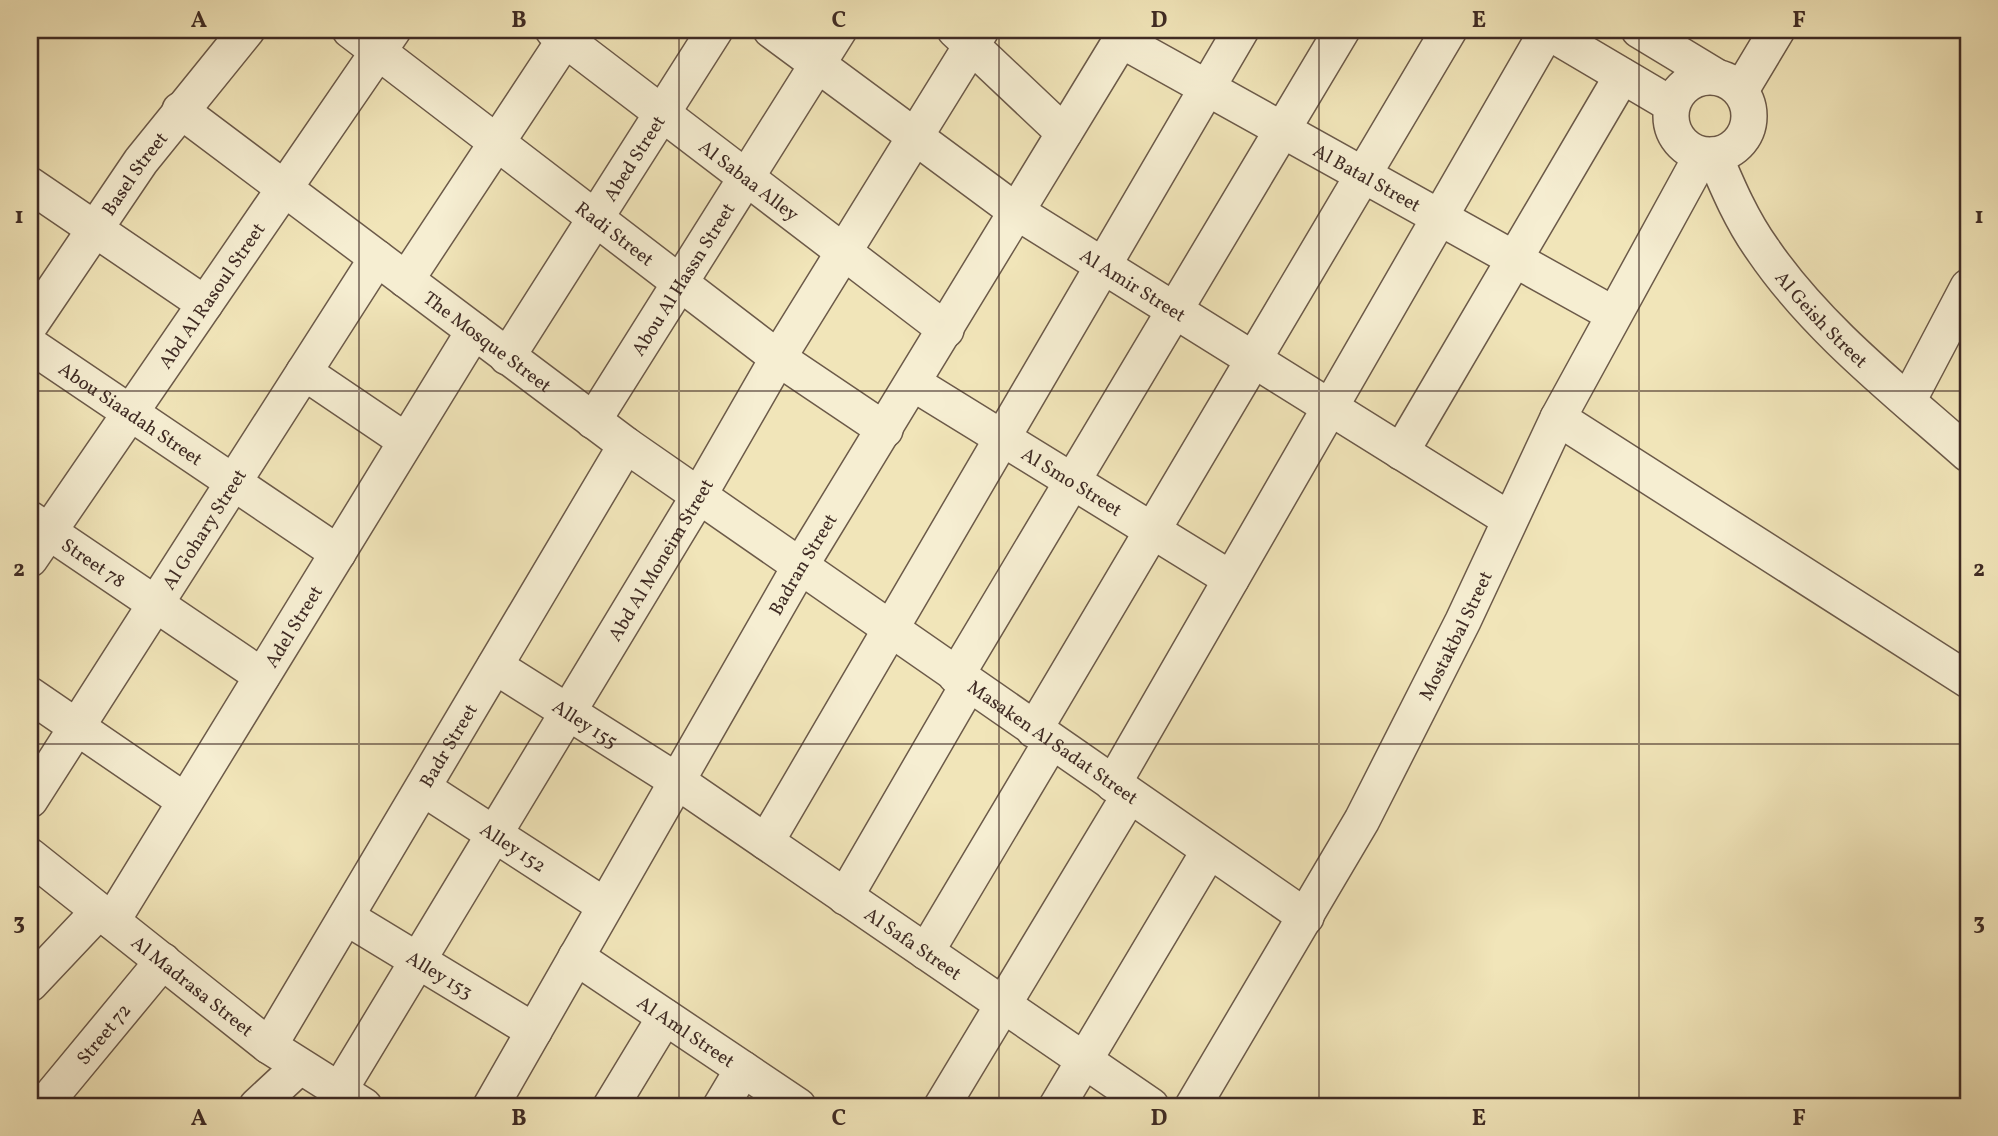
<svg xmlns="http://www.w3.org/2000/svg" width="1998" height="1136" viewBox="0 0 1998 1136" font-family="Vollkorn,serif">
<rect width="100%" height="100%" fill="#f1e5b9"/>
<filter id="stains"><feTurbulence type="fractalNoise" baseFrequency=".00286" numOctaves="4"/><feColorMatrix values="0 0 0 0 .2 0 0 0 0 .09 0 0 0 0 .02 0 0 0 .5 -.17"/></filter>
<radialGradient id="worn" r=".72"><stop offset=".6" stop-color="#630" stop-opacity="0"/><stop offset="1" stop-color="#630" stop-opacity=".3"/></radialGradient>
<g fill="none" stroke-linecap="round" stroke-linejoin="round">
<!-- street casing -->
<g stroke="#6c5a49" stroke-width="38">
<g id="street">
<path id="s1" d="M350,30L778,358L885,430"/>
<path id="s2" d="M553,30L946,330"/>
<path id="s3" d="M771,30L1017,212L1509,519"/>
<path d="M955,30L1064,133"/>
<path d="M1545,30L1672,105"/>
<path d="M1639,30L1715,76"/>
<path id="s4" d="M1121,40L1613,314"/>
<circle cx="1710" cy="116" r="39"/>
<path d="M1741,90L1777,30"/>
<path id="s5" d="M180,110L626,445L1306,917"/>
<path id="s6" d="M1714,155C1728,188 1742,221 1763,250C1817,329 1897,391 1968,454"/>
<path d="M30,185L205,304"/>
<path d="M406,280L571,30"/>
<path id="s7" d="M30,325L141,161L247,30"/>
<path id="s8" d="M30,345L338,553"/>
<path id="s9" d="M507,357L715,30"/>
<path d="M304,372L406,441"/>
<path id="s10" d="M913,383L1231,579"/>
<path d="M1908,401L1968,287"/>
<path d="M1558,418L1968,680"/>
<path id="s11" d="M593,421L839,30"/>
<path d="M1401,452L1622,76"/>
<path id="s12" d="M30,519L262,676"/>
<path id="s13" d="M30,559L393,30"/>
<path id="s14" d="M495,666L677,781L1151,1106"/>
<path d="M956,676L1342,30"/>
<path d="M30,695L185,801"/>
<path d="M1034,730L1449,30"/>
<path d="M1113,784L1547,31"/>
<path id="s15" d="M423,788L605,906"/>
<path id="s16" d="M30,800L377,258"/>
<path d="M766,842L1241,30"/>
<path id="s17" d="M30,856L269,1046L364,1106"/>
<path d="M845,897L968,685"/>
<path id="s18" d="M346,917L534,1031"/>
<path id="s19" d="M112,921L474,331"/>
<path d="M926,952L1051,742"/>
<path id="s20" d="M576,957L798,1106"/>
<path d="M30,984L99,911"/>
<path id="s21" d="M269,1046L626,445"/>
<path id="s22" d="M339,1091L698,497L778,358L981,30"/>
<path id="s23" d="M43,1106L163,961"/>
<path d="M257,1106L299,1067"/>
<path id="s24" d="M491,1106L799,568L1127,30"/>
<path d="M611,1106L665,1017"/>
<path d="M721,1106L743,1069"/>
<path d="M942,1106L1129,796"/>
<path d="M1057,1106L1209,851"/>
<path id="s25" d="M1193,1106L1362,820L1463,621L1558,418L1702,155"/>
</g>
</g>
<!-- street -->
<use href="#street" stroke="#f6eed2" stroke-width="35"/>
</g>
<!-- grid -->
<path fill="none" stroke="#3f2b24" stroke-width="2" stroke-opacity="0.55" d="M359,30V1106M679,30V1106M999,30V1106M1319,30V1106M1639,30V1106M30,391H1968M30,744H1968"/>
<g text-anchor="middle" stroke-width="5" stroke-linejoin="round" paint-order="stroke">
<!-- street labels -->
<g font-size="19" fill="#3f2b24" stroke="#f6eed2">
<text dy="7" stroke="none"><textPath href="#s9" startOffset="236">Abed Street</textPath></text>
<text dy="7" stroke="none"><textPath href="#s7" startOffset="184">Basel Street</textPath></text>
<text dy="7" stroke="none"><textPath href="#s4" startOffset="282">Al Batal Street</textPath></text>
<text dy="7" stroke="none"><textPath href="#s2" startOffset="247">Al Sabaa Alley</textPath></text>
<text dy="7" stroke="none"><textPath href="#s1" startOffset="334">Radi Street</textPath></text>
<text dy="7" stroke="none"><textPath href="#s11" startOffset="168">Abou Al Hassn Street</textPath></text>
<text dy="7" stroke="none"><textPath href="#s3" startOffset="443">Al Amir Street</textPath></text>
<text dy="7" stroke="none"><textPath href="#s13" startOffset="320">Abd Al Rasoul Street</textPath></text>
<text dy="7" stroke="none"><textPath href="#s6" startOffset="198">Al Geish Street</textPath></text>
<text dy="7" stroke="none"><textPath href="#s5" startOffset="385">The Mosque Street</textPath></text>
<text dy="7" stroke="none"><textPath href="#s8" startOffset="122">Abou Siaadah Street</textPath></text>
<text dy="7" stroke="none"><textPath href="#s10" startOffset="187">Al Smo Street</textPath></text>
<text dy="7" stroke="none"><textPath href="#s16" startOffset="322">Al Gohary Street</textPath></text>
<text dy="7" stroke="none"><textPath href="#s22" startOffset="621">Abd Al Moneim Street</textPath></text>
<text dy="7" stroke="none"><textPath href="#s12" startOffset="77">Street 78</textPath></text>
<text dy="7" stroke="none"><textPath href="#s24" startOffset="625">Badran Street</textPath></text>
<text dy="7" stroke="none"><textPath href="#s19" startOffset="346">Adel Street</textPath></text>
<text dy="7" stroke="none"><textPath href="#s25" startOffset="539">Mostakbal Street</textPath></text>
<text dy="7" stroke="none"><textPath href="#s14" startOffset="107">Alley 155</textPath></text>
<text dy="7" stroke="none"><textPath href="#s5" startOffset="1078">Masaken Al Sadat Street</textPath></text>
<text dy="7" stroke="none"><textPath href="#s21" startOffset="350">Badr Street</textPath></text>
<text dy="7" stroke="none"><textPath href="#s15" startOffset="108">Alley 152</textPath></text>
<text dy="7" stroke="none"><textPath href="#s14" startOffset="502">Al Safa Street</textPath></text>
<text dy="7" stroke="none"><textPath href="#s18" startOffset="110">Alley 153</textPath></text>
<text dy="7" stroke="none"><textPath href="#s17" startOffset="208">Al Madrasa Street</textPath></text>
<text dy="7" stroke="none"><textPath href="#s20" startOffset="133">Al Aml Street</textPath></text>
<text dy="7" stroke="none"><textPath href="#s23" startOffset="94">Street 72</textPath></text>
</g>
</g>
<!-- margin -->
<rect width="1998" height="1136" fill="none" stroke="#f1e5b9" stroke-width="77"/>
<rect x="38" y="38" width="1922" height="1060" fill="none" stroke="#3f2b24" stroke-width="2.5"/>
<g font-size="23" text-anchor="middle" font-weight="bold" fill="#3f2b24">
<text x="199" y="27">A</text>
<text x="519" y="27">B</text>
<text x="839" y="27">C</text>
<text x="1159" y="27">D</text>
<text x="1479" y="27">E</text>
<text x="1799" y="27">F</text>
<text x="19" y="223">1</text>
<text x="1979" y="223">1</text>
<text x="19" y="576">2</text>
<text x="1979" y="576">2</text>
<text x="19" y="929">3</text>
<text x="1979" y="929">3</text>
<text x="199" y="1125">A</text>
<text x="519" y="1125">B</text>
<text x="839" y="1125">C</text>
<text x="1159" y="1125">D</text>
<text x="1479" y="1125">E</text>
<text x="1799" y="1125">F</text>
</g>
<rect width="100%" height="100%" filter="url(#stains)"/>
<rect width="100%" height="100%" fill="url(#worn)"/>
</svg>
